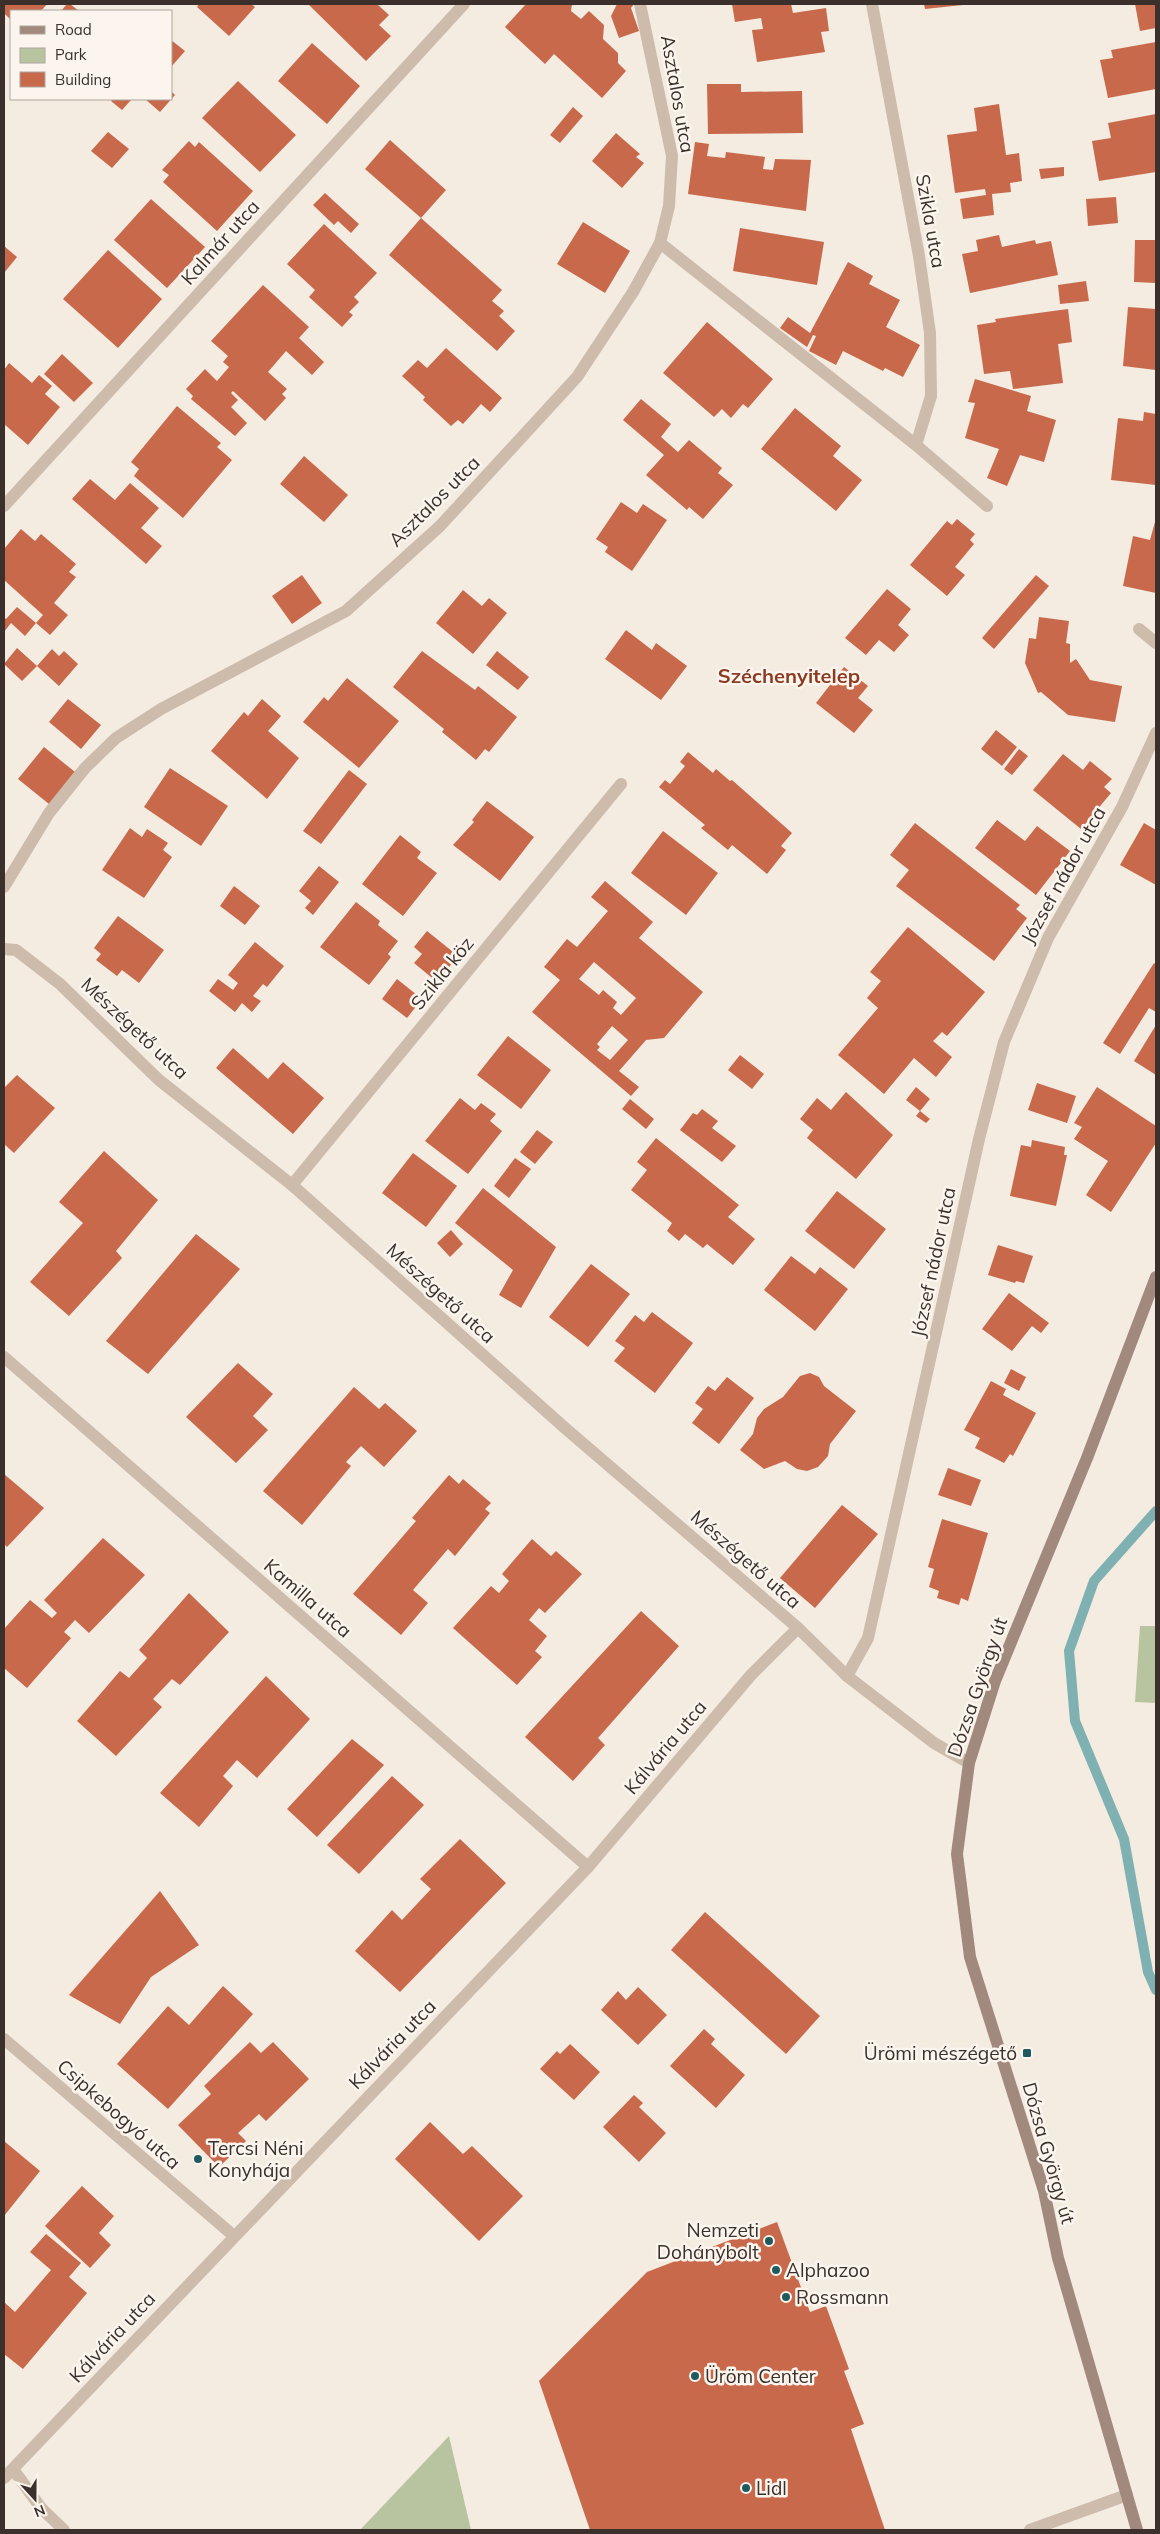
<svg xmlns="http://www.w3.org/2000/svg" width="1160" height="2534" viewBox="0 0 1160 2534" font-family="Mulish,sans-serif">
<rect width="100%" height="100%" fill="#f4ebe1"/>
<!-- green -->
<g fill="#b8c4a0">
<path d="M1140,1626H1156V1703L1135,1702Z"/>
<path d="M449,2436L471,2530H360Z"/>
</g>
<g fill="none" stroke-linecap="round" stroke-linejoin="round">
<!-- stream -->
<path stroke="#7fb0b2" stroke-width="10" d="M1156,1511L1094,1581L1069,1651L1075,1721L1124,1839L1148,1972L1156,1990"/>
</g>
<!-- building -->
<g fill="#c8694b" fill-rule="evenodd">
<path d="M4,4H47L41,11H11V20L4,13Z"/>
<path d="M67,4H70L79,11H61Z"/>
<path d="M199,4H251L255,7L229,36L197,7Z"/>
<path d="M311,4H377L389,15L379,25L391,36L366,61L309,5Z"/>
<path d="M526,4H572L571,11L581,19L589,11L604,25L603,39L618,53V63L626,71L602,98L554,54L545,64L505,27Z"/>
<path d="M617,4H634L631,8L639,31L619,38L611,16Z"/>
<path d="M732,4H791L793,13L826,8L829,31L821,32L825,52L757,62L752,30L763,29L761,18L735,22Z"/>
<path d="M924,4H963V5L925,9Z"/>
<path d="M1135,4H1156V28L1140,31Z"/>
<path d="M171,40L185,51L171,67Z"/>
<path d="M1156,42V89L1108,98L1100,60L1113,58L1111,50Z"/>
<path d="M312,43L360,86L327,124L278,81Z"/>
<path d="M238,81L296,135L260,172L202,118Z"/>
<path d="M707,84H741V92L802,91L803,133L708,134Z"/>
<path d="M171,91L175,95L160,112L145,99H171Z"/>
<path d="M113,99H132L122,110L111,101Z"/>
<path d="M999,104L1006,155L1019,153L1022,181L1010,183L1011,192L992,194L994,215L963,219L960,199L986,195L985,189L955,193L947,135L977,131L974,108Z"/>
<path d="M573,107L583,116L560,143L550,135Z"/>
<path d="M1156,114V172L1099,181L1092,141L1111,138L1108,123Z"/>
<path d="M108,132L129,149L112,168L91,151Z"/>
<path d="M616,133L640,154L636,157L644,163L622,188L592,161Z"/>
<path d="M390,140L446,190L421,218L365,169Z"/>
<path d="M189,141L195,147L199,142L253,191L217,231L163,182L169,175L162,170Z"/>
<path d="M695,142L709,144L707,156L725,158L726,152L765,157L763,169L773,170L775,159L811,160L806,211L688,194Z"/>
<path d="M1064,167V176L1041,179L1039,169Z"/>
<path d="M325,193L359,224L351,233L338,221L334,225L313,205Z"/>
<path d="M1116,197L1118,223L1088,226L1086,199Z"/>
<path d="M151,199L205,247L167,288L114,240Z"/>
<path d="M421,218L502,290L492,301L504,311L499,316L515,331L497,351L389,255Z"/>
<path d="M583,222L630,251L605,293L557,264Z"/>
<path d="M324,224L377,273L354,297L359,302L349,312L353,315L342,327L309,297L315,290L287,264Z"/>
<path d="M740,228L824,242L817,285L733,271Z"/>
<path d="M999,235L1002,247L1035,240L1036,244L1051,241L1058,275L970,293L962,254L978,251L976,240Z"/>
<path d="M1135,240H1156V283L1134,282Z"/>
<path d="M4,246L17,257L4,273Z"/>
<path d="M108,250L162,299L118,348L63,299Z"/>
<path d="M848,262L873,276L869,284L900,300L886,327L920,345L903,377L885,368L883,371L843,351L836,365L809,351L816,336L813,335L807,347L780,328L788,317L810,333Z"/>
<path d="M1086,281L1089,301L1060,304L1058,285Z"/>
<path d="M263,285L309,327L299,338L324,362L312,375L286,351L268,372L287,389L282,394L286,398L265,421L233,391L231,393L238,400L231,407L247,423L235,436L191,399L193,396L186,389L205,369L217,381L229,367L223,362L228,356L211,341Z"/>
<path d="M1128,307L1156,309V370L1123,366Z"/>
<path d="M1068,309L1072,342L1058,344L1063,383L1013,389L1010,371L984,374L977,325L996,322L995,319Z"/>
<path d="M707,322L773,379L748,408L743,404L731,418L722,409L714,417L663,373Z"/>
<path d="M446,348L502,398L490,412L481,404L463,424L458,420L451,426L423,400L425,397L402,376L418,360L427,368Z"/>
<path d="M62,354L93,383L74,402L44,374Z"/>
<path d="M9,363L32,383L39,375L52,386L45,394L60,407L28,445L4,424V370Z"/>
<path d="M975,379L1031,396L1027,411L1056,420L1044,462L1020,455L1007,486L987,478L999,449L965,438L975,403L968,402Z"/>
<path d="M641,399L671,424L661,437L678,452L689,440L722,468L718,473L733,485L703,519L689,507L687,510L646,475L664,455L623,420Z"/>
<path d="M177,406L221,443L217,447L232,460L183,518L134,476L139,469L131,462Z"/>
<path d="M795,408L841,446L833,456L862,480L836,511L761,449Z"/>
<path d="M1144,412L1156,414V485L1111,480L1118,418L1143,421Z"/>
<path d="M304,456L348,495L324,522L280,484Z"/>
<path d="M90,479L115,500L130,483L159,508L141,528L162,546L146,564L72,499Z"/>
<path d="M621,502L637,513L643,504L667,520L632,571L605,552L608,547L596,539Z"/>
<path d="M957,519L975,534L970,540L974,544L955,567L965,575L947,596L910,565L947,521L952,525Z"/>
<path d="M1155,522L1156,593L1123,586L1133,536L1150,540Z"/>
<path d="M21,529L35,541L41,534L76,564L69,572L76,577L54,603L68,615L50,635L36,623L43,615L4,580V549Z"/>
<path d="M302,575L322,603L292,624L272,596Z"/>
<path d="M1036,575L1049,586L994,649L982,638Z"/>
<path d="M887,589L911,609L898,625L909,635L894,652L879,640L866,655L845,638Z"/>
<path d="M463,590L482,606L489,598L507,613L473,654L436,623Z"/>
<path d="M17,607L36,623L25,636L11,623L4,632V617L6,619Z"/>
<path d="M1039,617L1069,621L1066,643L1070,644V663L1076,659L1090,680L1122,686L1115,722L1068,715L1041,692L1038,693L1025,663L1029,638L1036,639Z"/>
<path d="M626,630L652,650L656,643L687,666L661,700L605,659Z"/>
<path d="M17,648L37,666L22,681L4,664Z"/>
<path d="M52,649L59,656L64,651L78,664L59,686L37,666Z"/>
<path d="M422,651L475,690L478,686L517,717L489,752L485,749L476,760L442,732L444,729L393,687Z"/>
<path d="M497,651L529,677L518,690L486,665Z"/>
<path d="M844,667L868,686L858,698L873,710L854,733L816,703Z"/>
<path d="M347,678L399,721L359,768L303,722L324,697L328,701Z"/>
<path d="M68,699L101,725L81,749L49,722Z"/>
<path d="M262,699L281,716L268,731L299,758L267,799L211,751L244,712L248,716Z"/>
<path d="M996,730L1017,747L1002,766L981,749Z"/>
<path d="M44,747L75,772L49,804L18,779Z"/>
<path d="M1019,749L1028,756L1012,775L1004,769Z"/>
<path d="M688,752L713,773L716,769L730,781L732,780L792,833L781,846L786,850L767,874L732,845L728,850L701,828L705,825L659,787L665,780L670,784L685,766L680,762Z"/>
<path d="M1063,754L1083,770L1090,761L1112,779L1104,787L1111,793L1081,829L1033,790Z"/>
<path d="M170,768L228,806L201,846L144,807Z"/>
<path d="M349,770L367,784L321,844L303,831Z"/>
<path d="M487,801L534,837L500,881L453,845L474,822L472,820Z"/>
<path d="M997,820L1025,841L1037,826L1070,851L1036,895L975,848Z"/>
<path d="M915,823L1020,905L1016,909L1027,918L994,961L896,886L909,870L890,855Z"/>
<path d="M1144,823L1156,830V885L1120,865Z"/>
<path d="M130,828L142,837L147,829L168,843L163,850L172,857L144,898L102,870Z"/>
<path d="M663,831L718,873L686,915L631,873Z"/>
<path d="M400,835L421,852L417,858L437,873L403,916L362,884Z"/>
<path d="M319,866L339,882L313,915L305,908L311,901L299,891Z"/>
<path d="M605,881L653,922L639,938L703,992L664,1038L646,1040L619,1071L639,1087L631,1096L532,1012L560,980L544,967L567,939L577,947L608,911L591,897ZM594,962L636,998L621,1015L613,1008L617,1002L603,990L599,995L579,979ZM612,1026L628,1040L610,1060L597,1050L600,1047L597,1044Z"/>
<path d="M234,886L260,906L245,925L220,906Z"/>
<path d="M356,902L380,921L378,925L398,941L388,954L391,957L369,985L320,947Z"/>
<path d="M118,916L164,950L139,983L122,970L117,976L96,960L101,954L94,948Z"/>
<path d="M908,927L985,992L947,1036L942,1032L933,1041L952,1057L936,1077L914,1058L884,1094L838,1055L878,1008L867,998L881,981L870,972Z"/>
<path d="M427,931L458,956L437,982L414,963L422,954L414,947Z"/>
<path d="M255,942L284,966L267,987L263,984L253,996L261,1001L252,1012L242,1003L235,1012L209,991L218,979L233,990L238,983L228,975Z"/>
<path d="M1154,963L1156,965V1012L1149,1008L1120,1054L1103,1043Z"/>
<path d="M397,979L422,999L407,1018L382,999Z"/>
<path d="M1156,1025V1075L1134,1061Z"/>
<path d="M508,1036L551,1070L521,1109L477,1075Z"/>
<path d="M233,1048L268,1079L283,1062L324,1098L293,1134L216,1068Z"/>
<path d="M740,1055L764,1074L752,1089L728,1070Z"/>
<path d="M17,1075L55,1108L14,1153L4,1144V1088Z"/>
<path d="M1037,1083L1076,1096L1067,1123L1028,1110Z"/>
<path d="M916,1087L930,1099L920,1111L930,1119L926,1123L916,1116L920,1111L906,1100Z"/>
<path d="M1097,1087L1156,1126V1143L1111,1212L1086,1195L1108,1161L1074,1139L1082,1127L1074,1123Z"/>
<path d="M846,1092L893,1135L856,1179L807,1138L813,1130L800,1119L817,1098L831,1110Z"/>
<path d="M460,1098L475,1110L481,1103L496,1114L490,1121L502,1131L468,1174L425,1141Z"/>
<path d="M630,1099L654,1119L646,1129L622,1109Z"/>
<path d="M702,1109L718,1121L712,1128L736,1146L722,1162L680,1130L693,1113L697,1115Z"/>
<path d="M537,1130L553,1142L535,1164L520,1152Z"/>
<path d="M656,1138L739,1205L728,1217L755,1239L733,1265L707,1244L703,1248L685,1234L679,1241L667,1231L672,1223L631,1190L647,1170L637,1162Z"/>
<path d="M1032,1140L1065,1147L1064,1155H1067L1056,1206L1010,1196L1021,1145L1031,1147Z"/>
<path d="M104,1151L158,1200L116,1251L122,1258L69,1316L30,1282L83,1223L59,1202Z"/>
<path d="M413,1153L457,1186L426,1227L382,1193Z"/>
<path d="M515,1158L531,1169L509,1198L494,1186Z"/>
<path d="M483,1188L556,1247L521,1308L499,1295L513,1270L455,1223Z"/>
<path d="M837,1191L886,1229L854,1269L805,1231Z"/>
<path d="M451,1230L463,1244L450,1257L437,1243Z"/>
<path d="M196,1234L240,1269L148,1374L106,1341Z"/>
<path d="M998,1245L1033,1256L1024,1283L1016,1281L1015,1283L988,1275Z"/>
<path d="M791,1256L815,1274L820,1267L848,1289L815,1331L764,1290Z"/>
<path d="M591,1264L630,1294L588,1347L549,1317Z"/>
<path d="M1009,1293L1049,1323L1041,1333L1032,1326L1012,1351L982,1329Z"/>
<path d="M652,1312L693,1343L655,1393L614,1361L625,1348L615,1341L635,1315L644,1322Z"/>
<path d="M238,1363L273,1394L253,1416L268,1430L236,1463L186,1417Z"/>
<path d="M1011,1369L1026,1377L1019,1391L1004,1383Z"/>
<path d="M810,1373L819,1377L824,1386L856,1411L830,1444L828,1456L818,1467L807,1471L797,1469L785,1461L764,1469L740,1450L753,1434L757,1418L764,1409L783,1397L800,1376Z"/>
<path d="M727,1377L754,1398L719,1444L692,1423L703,1409L695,1403L708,1386L715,1391Z"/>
<path d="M991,1381L1006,1389L1003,1395L1036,1413L1013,1456L1010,1454L1004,1463L975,1448L980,1438L964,1430Z"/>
<path d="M354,1387L379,1409L385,1403L417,1431L384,1467L361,1446L346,1462L351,1466L302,1525L263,1491Z"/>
<path d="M948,1468L981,1480L971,1506L938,1495Z"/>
<path d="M4,1474L44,1508L7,1547L4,1544Z"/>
<path d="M449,1475L459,1484L463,1479L491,1503L485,1509L490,1513L455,1556L448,1549L413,1590L428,1603L401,1635L353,1594L416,1521L412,1518Z"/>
<path d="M842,1505L878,1534L815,1608L780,1578Z"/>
<path d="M942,1519L988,1533L968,1601L961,1598L959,1605L937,1598L939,1591L929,1587L934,1569L928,1567Z"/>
<path d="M103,1538L145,1575L89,1633L75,1620L64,1632L71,1638L27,1688L4,1668V1629L30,1600L52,1618L57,1613L44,1600Z"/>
<path d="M532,1539L551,1556L556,1551L582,1574L545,1613L539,1608L529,1620L547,1636L535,1651L542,1657L517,1685L453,1628L491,1586L499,1593L509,1581L502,1574Z"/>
<path d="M189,1593L229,1632L180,1685L172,1679L153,1699L162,1707L116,1756L77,1721L120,1671L129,1678L147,1658L139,1650Z"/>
<path d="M641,1611L679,1646L598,1738L605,1745L573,1781L525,1737Z"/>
<path d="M266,1676L310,1719L257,1778L237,1760L223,1776L233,1786L199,1827L160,1793Z"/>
<path d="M352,1739L384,1765L317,1837L287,1809Z"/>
<path d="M392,1776L424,1805L359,1874L327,1845Z"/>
<path d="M460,1839L506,1883L400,1992L355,1951L392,1910L402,1920L431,1889L420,1879Z"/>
<path d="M160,1891L199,1945L151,1977L120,2024L69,1995Z"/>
<path d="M705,1912L820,2016L786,2054L671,1950Z"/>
<path d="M223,1986L253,2014L168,2109L117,2064L168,2006L189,2025Z"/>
<path d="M638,1987L667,2015L638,2045L601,2010L618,1991L626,2000Z"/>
<path d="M704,2029L715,2039L711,2044L745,2075L716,2108L670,2066Z"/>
<path d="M250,2042L261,2053L273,2042L309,2079L266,2121L259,2114L238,2133L246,2141L219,2167L178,2125L211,2094L204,2086Z"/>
<path d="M570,2044L600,2072L574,2100L540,2069L557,2051L560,2054Z"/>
<path d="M634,2095L643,2103L639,2107L666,2133L639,2162L603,2127Z"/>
<path d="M430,2122L463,2154L472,2146L523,2196L479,2241L395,2159Z"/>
<path d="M4,2141L40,2171L4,2216Z"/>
<path d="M82,2186L114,2216L99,2233L111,2245L90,2268L45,2226Z"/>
<path d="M777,2222L810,2312L826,2306L849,2369L844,2371L864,2424L851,2429L885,2530H590L539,2381L647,2272Z"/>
<path d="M46,2234L81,2263L69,2277L87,2293L23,2369L4,2354V2302L15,2312L51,2270L30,2252Z"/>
</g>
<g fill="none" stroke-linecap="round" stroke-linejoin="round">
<!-- service -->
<path stroke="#cdbbac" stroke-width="12" d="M1030,2530L1127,2495"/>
<!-- minor -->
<g stroke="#cdbbac" stroke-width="12">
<path d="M872,4L919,256L930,333L931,396L916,445"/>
<path d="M660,243L916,445L987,506"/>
<path d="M4,506L464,4"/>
<path d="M1139,629L1156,643"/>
<path d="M4,887L49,813L85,768L116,738L161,709L346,611L440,526L577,377L633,292L660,243L669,206L672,156L640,4"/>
<path d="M4,949L16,950L60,984L159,1080L292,1185L565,1428L798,1628L847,1676L934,1743L969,1763"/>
<path d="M292,1185L621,784"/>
<path d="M4,1357L588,1867"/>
<path d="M847,1676L868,1638L979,1139L1004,1042L1048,938L1122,807L1156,733"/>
<path d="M4,2039L234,2236"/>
<path d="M13,2469L41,2508L64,2530"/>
<path d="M4,2478L588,1867L751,1675L798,1628"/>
</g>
<!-- secondary -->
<path stroke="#a18a7d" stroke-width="12" d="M1137,2530L1058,2258L1044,2191L970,1957L957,1854L969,1763L995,1681L1087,1458L1156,1277"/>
</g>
<!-- markers -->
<g fill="#1f5a5e" stroke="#fbf5ee" stroke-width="2">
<rect x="1022" y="2048" width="10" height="10" rx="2.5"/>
<circle cx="198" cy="2159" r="5"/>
<circle cx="769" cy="2241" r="5"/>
<circle cx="776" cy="2270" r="5"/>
<circle cx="786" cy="2297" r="5"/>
<circle cx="695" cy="2376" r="5"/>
<circle cx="746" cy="2488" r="5"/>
</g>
<g text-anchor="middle" stroke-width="5" stroke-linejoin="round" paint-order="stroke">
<!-- street labels -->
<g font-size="19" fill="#3b302b" stroke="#fbf5ee">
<text transform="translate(678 94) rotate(80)" y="7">Asztalos utca</text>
<text transform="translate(931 221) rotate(80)" y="7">Szikla utca</text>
<text transform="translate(220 242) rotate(-48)" y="7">Kalmár utca</text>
<text transform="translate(434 501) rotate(-45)" y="7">Asztalos utca</text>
<text transform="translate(1063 875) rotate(-61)" y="7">József nádor utca</text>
<text transform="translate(442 973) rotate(-51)" y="7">Szikla köz</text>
<text transform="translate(135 1028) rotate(43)" y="7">Mészégető utca</text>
<text transform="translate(933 1262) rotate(-78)" y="7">József nádor utca</text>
<text transform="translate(441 1293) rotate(42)" y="7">Mészégető utca</text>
<text transform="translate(746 1559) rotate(41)" y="7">Mészégető utca</text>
<text transform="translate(308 1598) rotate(41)" y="7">Kamilla utca</text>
<text transform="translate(977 1687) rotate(-71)" y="7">Dózsa György út</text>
<text transform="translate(665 1747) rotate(-50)" y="7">Kálvária utca</text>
<text transform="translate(392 2044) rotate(-46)" y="7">Kálvária utca</text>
<text transform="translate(119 2114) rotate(41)" y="7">Csipkebogyó utca</text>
<text transform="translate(1049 2153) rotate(74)" y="7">Dózsa György út</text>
<text transform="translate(112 2337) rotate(-47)" y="7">Kálvária utca</text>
</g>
<!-- poi labels -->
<g font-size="19" fill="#3b302b" stroke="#fbf5ee" text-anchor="start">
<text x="1017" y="2060" text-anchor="end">Ürömi mészégető</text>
<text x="208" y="2155">Tercsi Néni<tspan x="208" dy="22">Konyhája</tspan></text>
<text x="759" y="2237" text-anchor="end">Nemzeti<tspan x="759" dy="22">Dohánybolt</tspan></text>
<text x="786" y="2277">Alphazoo</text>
<text x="796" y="2304">Rossmann</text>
<text x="705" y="2383">Üröm Center</text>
<text x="756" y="2495">Lidl</text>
</g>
<!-- neighbourhood labels -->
<g font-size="20" font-weight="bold" fill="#8c3b22" stroke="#fbf5ee">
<text x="789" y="683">Széchenyitelep</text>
</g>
</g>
<!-- border -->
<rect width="1160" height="2534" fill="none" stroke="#3b302b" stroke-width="10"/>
<!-- legend -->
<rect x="10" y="10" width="162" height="90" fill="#fbf5ee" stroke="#aea6a0"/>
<rect x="20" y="26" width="25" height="8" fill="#a18a7d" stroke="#aea6a0"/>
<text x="55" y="35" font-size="15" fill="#3b302b">Road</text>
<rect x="20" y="48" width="25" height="15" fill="#b8c4a0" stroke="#aea6a0"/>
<text x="55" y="60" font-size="15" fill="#3b302b">Park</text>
<rect x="20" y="72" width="25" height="15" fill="#c8694b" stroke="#aea6a0"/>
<text x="55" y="85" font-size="15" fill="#3b302b">Building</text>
<!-- north arrow -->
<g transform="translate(35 2499) rotate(159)" stroke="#fbf5ee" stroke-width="4" paint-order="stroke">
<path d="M0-4L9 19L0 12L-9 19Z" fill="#3b302b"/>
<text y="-8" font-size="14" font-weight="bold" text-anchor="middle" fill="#3b302b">N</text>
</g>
</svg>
